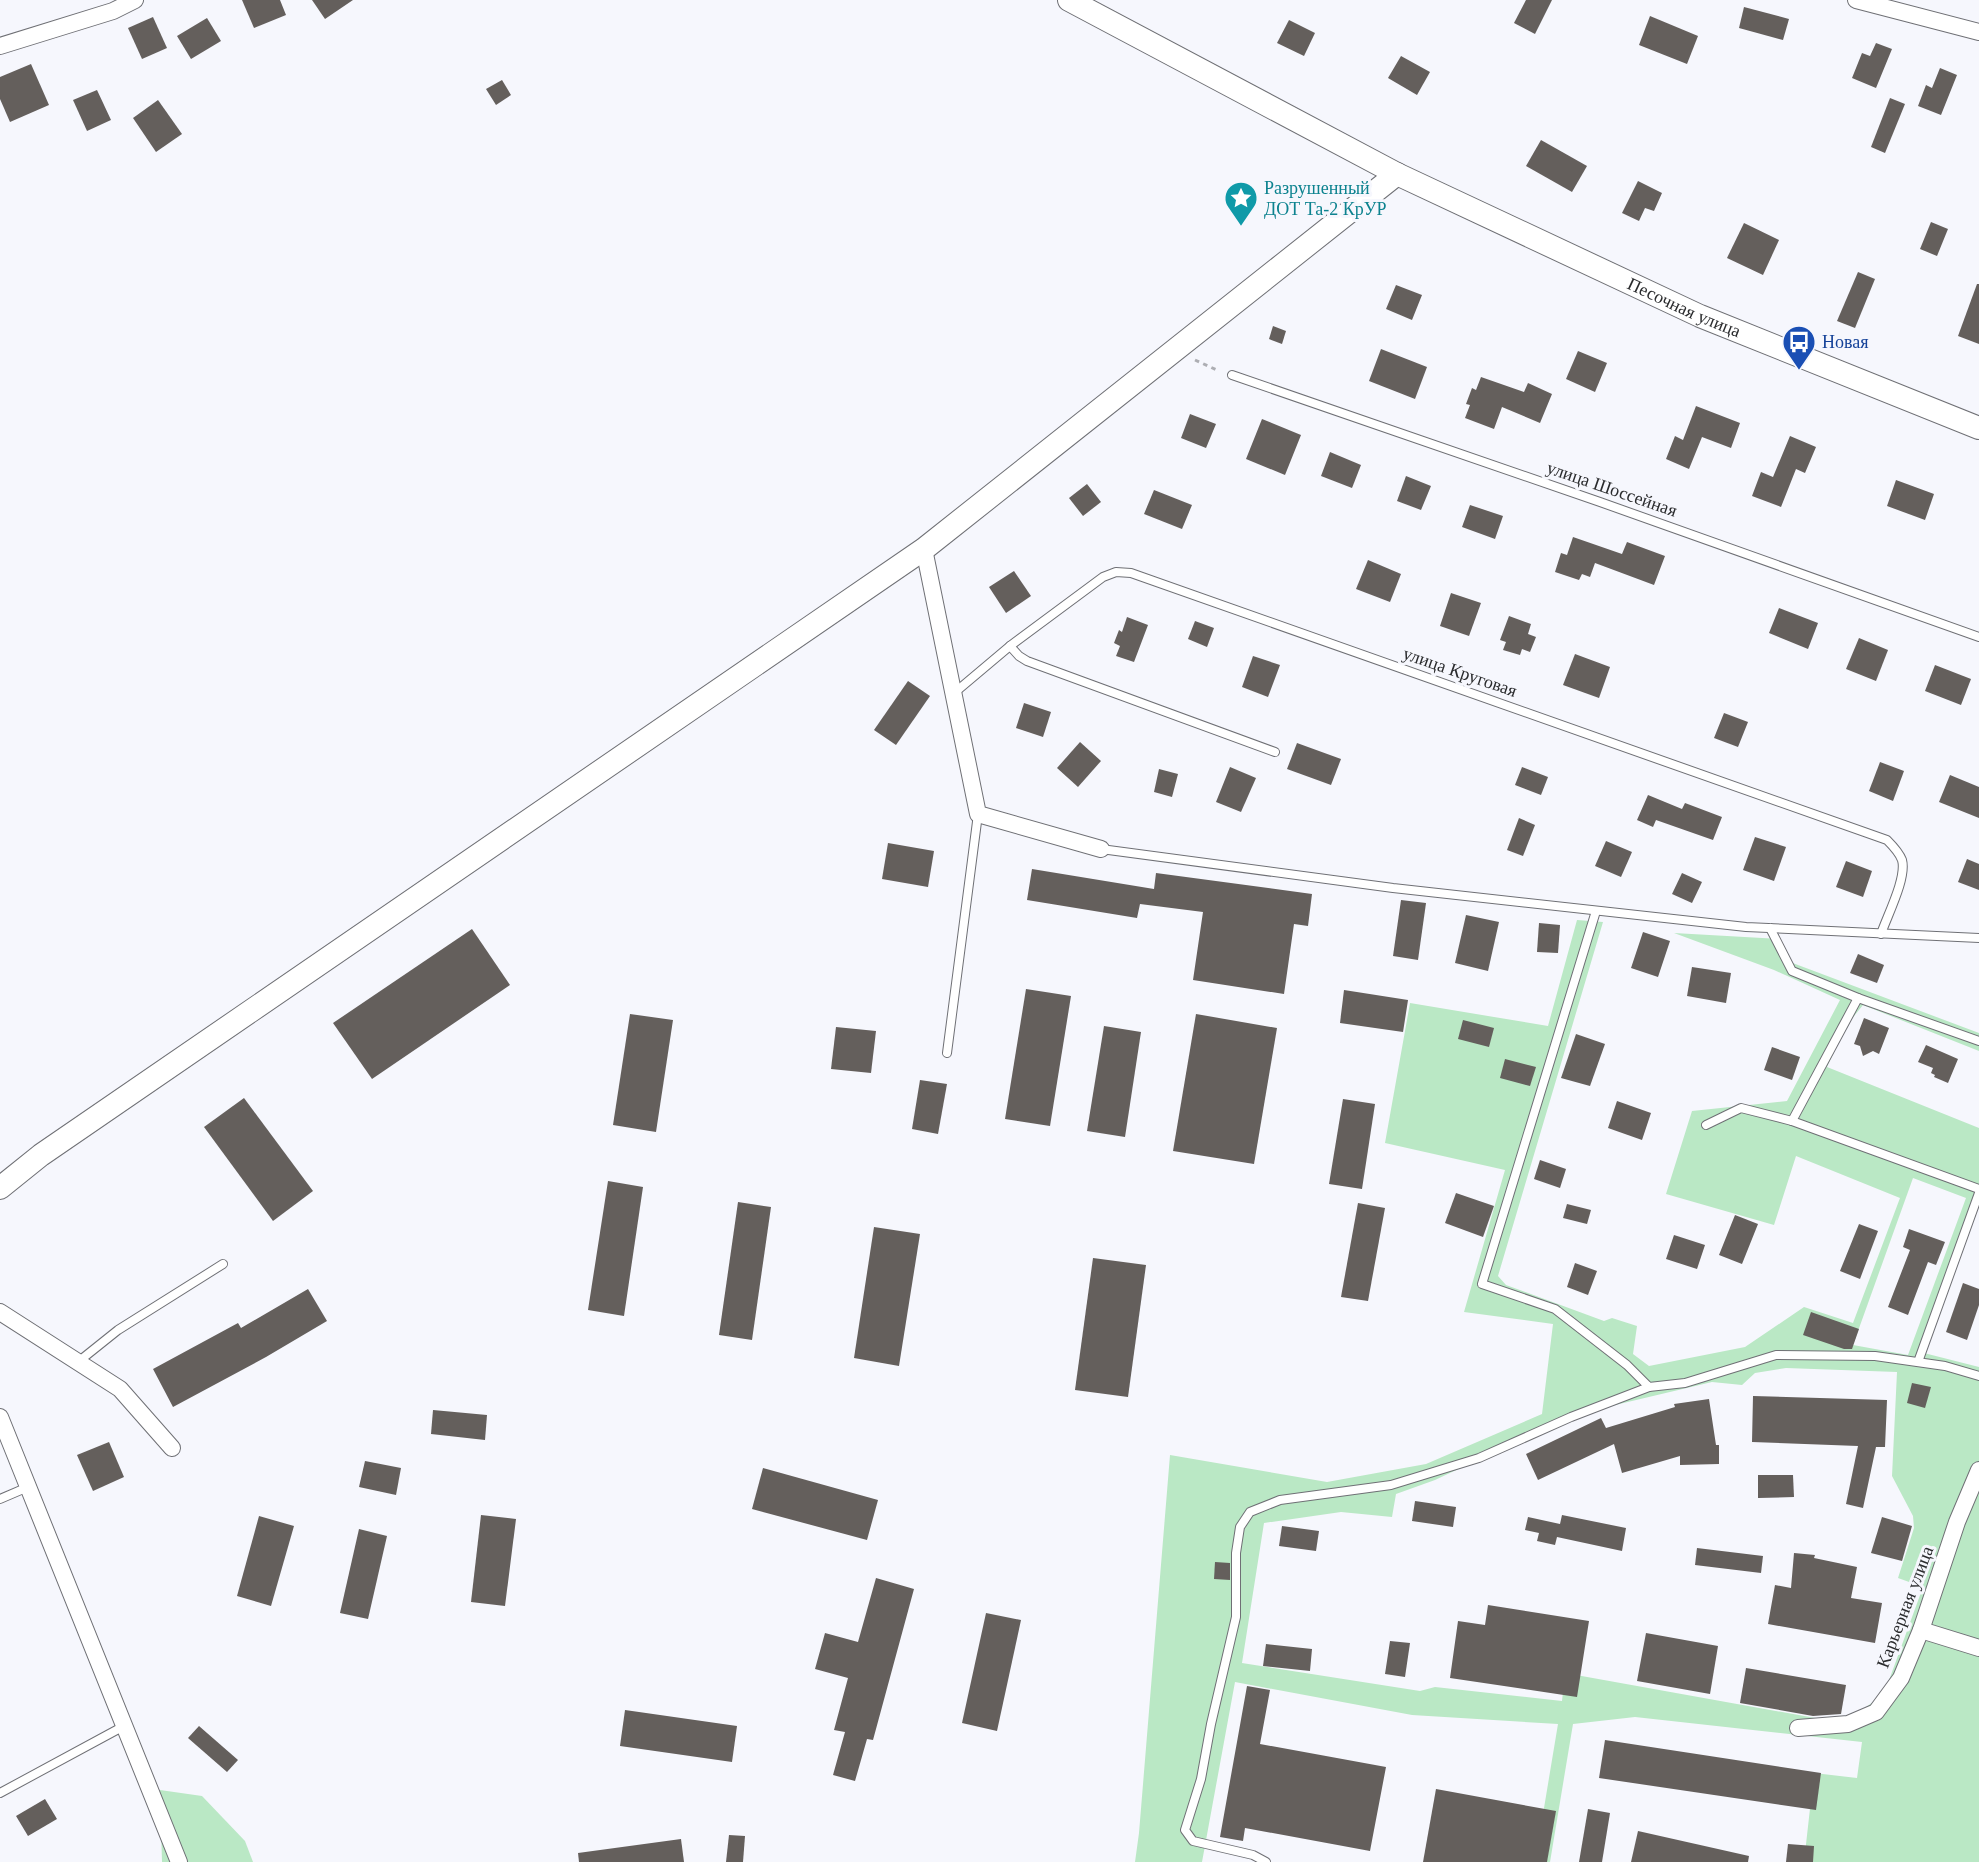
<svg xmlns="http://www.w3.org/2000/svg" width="1979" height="1862" viewBox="0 0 1979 1862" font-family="Georgia,serif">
<rect width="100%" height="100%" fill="#f6f7fd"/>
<!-- green -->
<g fill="#bae8c5" fill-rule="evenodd">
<path d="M1577,920L1603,922L1498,1276L1506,1285L1604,1321L1612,1318L1637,1326L1633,1354L1649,1366L1745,1347L1804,1307L1853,1323L1900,1198L1796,1156L1774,1225L1666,1194L1692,1111L1787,1101L1840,1000L1774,970L1674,933L1780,939L1790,962L1979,1033V1051L1863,1005L1846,1026L1827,1067L1979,1128V1200L1920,1352L1979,1367V1862H1804L1814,1773L1857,1778L1862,1742L1635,1717L1573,1724L1550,1862H1535L1558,1724L1412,1715L1235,1682L1202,1862H1135L1139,1833L1170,1455L1327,1482L1426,1464L1542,1414L1553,1324L1464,1312L1505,1170L1385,1143L1410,1003L1548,1026ZM1913,1178L1966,1198L1908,1355L1853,1345ZM1786,1368L1897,1372L1892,1476L1913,1516L1914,1528L1898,1578L1923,1587L1884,1694L1862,1710L1832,1721L1565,1673L1562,1701L1435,1687L1420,1691L1242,1663L1264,1523L1341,1512L1392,1517L1396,1494L1435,1480L1573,1415L1712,1382L1742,1385L1755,1373Z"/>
<path d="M160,1790L202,1796L245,1841L253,1862H162Z"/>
</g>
<!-- building -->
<g fill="#645f5c">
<path d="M242,0H280L286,15L254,28Z"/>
<path d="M312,0H353L325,19Z"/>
<path d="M1526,0H1552L1535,34L1514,23Z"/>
<path d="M1744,7L1789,19L1783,40L1739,28Z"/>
<path d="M1650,16L1698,36L1687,64L1639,45Z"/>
<path d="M153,17L167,48L142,59L128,28Z"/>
<path d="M207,18L221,41L191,59L177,36Z"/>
<path d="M1289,20L1315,33L1304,56L1277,43Z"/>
<path d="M1876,43L1892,49L1876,88L1852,78L1862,53L1870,56Z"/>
<path d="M1401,56L1430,72L1417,95L1388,78Z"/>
<path d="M31,64L49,105L10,122L0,99V77Z"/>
<path d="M1940,68L1957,75L1941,115L1918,106L1926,85L1932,88Z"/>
<path d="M502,80L511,95L496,105L486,89Z"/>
<path d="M97,90L111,120L87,131L73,100Z"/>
<path d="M1890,98L1905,104L1885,153L1871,147Z"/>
<path d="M158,100L182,134L156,152L133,118Z"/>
<path d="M1541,140L1587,166L1572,192L1526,166Z"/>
<path d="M1638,181L1662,193L1654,211L1645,208L1639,221L1622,213Z"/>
<path d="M1931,222L1948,229L1937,256L1920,249Z"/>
<path d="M1744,223L1779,240L1763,275L1727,258Z"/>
<path d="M1858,272L1875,279L1855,328L1837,321Z"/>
<path d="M1977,284H1979V344L1958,336Z"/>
<path d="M1396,285L1422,295L1412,320L1386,309Z"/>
<path d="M1273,326L1286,331L1282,344L1269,339Z"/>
<path d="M1381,349L1427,367L1415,399L1369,381Z"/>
<path d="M1578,351L1607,363L1595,392L1566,379Z"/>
<path d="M1481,377L1524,392L1528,383L1552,394L1540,423L1502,407L1494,429L1465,418L1470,405L1466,404L1472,388L1476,390Z"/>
<path d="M1696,406L1740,423L1731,448L1702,437L1689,469L1666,459L1675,436L1683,440Z"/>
<path d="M1190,414L1216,424L1206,448L1181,438Z"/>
<path d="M1262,419L1301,435L1285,475L1246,459Z"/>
<path d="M1790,436L1816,447L1805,473L1796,469L1781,507L1752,496L1761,472L1773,477Z"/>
<path d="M1330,452L1361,465L1352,488L1321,476Z"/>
<path d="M1406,476L1431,486L1421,510L1397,501Z"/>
<path d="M1896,480L1934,494L1925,520L1887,506Z"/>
<path d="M1087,484L1101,502L1083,516L1069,498Z"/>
<path d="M1154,490L1192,505L1182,529L1144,514Z"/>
<path d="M1470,505L1503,516L1495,539L1462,527Z"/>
<path d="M1573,537L1622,554L1627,542L1665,556L1654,585L1595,563L1590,577L1582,574L1579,580L1555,572L1561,553L1567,555Z"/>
<path d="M1368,560L1401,574L1390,602L1356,589Z"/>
<path d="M1014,571L1031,596L1006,613L989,587Z"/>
<path d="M1451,593L1481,603L1469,636L1440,626Z"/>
<path d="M1779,608L1818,623L1808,649L1769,633Z"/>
<path d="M1509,616L1531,624L1528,634L1536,637L1530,652L1522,649L1520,655L1503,650L1506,642L1500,640Z"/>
<path d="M1127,617L1148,625L1134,662L1116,656L1120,646L1114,643L1119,630L1122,632Z"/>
<path d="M1195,621L1214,628L1207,647L1188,639Z"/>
<path d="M1859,638L1888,650L1876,681L1846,669Z"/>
<path d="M1575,654L1610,667L1599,698L1563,685Z"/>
<path d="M1253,656L1280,665L1268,697L1242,687Z"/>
<path d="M1935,665L1971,679L1961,705L1925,691Z"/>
<path d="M908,681L930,696L896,745L874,730Z"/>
<path d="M1024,703L1051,712L1043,737L1016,728Z"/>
<path d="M1724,713L1748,722L1738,747L1714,738Z"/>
<path d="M1080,742L1101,761L1078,787L1057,768Z"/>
<path d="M1297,743L1341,759L1331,785L1287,769Z"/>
<path d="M1880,762L1904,771L1893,801L1869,791Z"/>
<path d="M1230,767L1256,778L1241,812L1216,802Z"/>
<path d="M1522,767L1548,777L1541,795L1515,785Z"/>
<path d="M1159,769L1178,774L1172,797L1154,792Z"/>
<path d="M1950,775L1979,787V818L1939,802Z"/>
<path d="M1648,795L1682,809L1685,803L1722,817L1713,840L1656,820L1653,827L1637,820Z"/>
<path d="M1519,818L1535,825L1523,856L1507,850Z"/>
<path d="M1755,837L1786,847L1774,881L1743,870Z"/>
<path d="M1606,841L1632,852L1621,877L1595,866Z"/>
<path d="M888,843L934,851L928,887L882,879Z"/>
<path d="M1967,859L1979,864V890L1958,882Z"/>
<path d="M1846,861L1872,871L1863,897L1836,887Z"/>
<path d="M1032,869L1154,889L1156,873L1312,894L1308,926L1294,924L1284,994L1193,980L1203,912L1140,904L1137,918L1027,900Z"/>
<path d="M1682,873L1702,882L1692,903L1672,894Z"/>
<path d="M1401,900L1426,903L1418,960L1393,956Z"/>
<path d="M1466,915L1499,922L1488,971L1455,963Z"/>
<path d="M1539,923L1560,925L1558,953L1537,952Z"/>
<path d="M472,929L510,985L372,1079L333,1023Z"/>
<path d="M1643,932L1670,941L1658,977L1631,968Z"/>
<path d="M1858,954L1884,965L1877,983L1850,973Z"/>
<path d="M1692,967L1731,973L1726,1003L1687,996Z"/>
<path d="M1026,989L1071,996L1050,1126L1005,1119Z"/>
<path d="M1344,990L1408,1000L1403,1032L1340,1023Z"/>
<path d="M630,1014L673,1020L656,1132L613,1125Z"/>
<path d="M1196,1014L1277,1028L1254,1164L1173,1151Z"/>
<path d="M1864,1018L1889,1028L1879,1054L1873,1051L1863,1056L1860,1046L1854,1044Z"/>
<path d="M1463,1020L1494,1028L1489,1047L1458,1039Z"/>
<path d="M1104,1026L1141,1032L1125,1137L1087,1131Z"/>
<path d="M836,1027L876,1031L871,1073L831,1069Z"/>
<path d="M1576,1034L1605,1044L1590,1086L1561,1078Z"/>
<path d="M1926,1045L1958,1059L1948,1083L1934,1077L1935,1075L1931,1073L1933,1068L1918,1062Z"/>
<path d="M1772,1047L1800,1057L1792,1080L1764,1070Z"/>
<path d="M1505,1059L1536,1067L1530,1086L1500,1078Z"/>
<path d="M920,1080L947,1084L938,1134L912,1129Z"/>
<path d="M244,1098L313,1191L273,1221L204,1127Z"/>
<path d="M1343,1099L1375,1104L1362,1189L1329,1184Z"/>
<path d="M1617,1101L1651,1113L1642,1140L1608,1128Z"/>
<path d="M1540,1160L1566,1169L1560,1188L1534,1179Z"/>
<path d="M608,1181L643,1187L624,1316L588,1310Z"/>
<path d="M1456,1193L1494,1206L1483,1237L1445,1223Z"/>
<path d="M738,1202L771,1207L752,1340L719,1335Z"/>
<path d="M1358,1203L1385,1208L1368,1301L1341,1297Z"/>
<path d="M1567,1204L1591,1210L1587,1224L1563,1218Z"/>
<path d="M1735,1215L1758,1224L1742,1264L1719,1255Z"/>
<path d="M1859,1224L1878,1231L1860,1279L1840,1271Z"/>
<path d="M874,1227L920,1234L899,1366L854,1358Z"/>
<path d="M1909,1229L1945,1242L1936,1265L1928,1262L1908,1315L1888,1307L1910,1250L1903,1247Z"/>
<path d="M1674,1235L1705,1245L1697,1269L1666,1259Z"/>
<path d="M1093,1258L1146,1265L1128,1397L1075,1390Z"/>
<path d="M1575,1263L1597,1271L1588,1295L1567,1287Z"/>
<path d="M1963,1283L1979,1289V1305L1967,1340L1946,1332Z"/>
<path d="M308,1289L327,1321L266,1357L173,1407L153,1369L238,1323L241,1328Z"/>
<path d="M1811,1312L1859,1329L1852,1349H1844L1803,1335Z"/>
<path d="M1912,1383L1931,1387L1925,1408L1907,1403Z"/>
<path d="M1753,1396L1887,1400L1885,1447H1876L1863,1508L1846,1504L1858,1446L1752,1442Z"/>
<path d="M1709,1399L1716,1445H1719V1464L1680,1465V1456L1622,1473L1614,1444L1538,1480L1526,1454L1601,1418L1606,1428L1675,1407L1674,1404Z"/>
<path d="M433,1410L487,1415L485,1440L431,1434Z"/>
<path d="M109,1442L124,1477L93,1491L77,1455Z"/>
<path d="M365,1461L401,1468L396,1495L359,1487Z"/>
<path d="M763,1468L878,1500L867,1540L752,1509Z"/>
<path d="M1758,1475H1793L1794,1497L1758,1498Z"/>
<path d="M1415,1501L1456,1507L1453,1527L1412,1521Z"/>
<path d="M481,1515L516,1519L505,1606L471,1602Z"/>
<path d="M1562,1515L1626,1528L1622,1551L1557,1537L1555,1545L1537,1541L1539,1533L1525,1530L1528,1517L1560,1524Z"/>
<path d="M259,1516L294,1526L271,1606L237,1596Z"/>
<path d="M1882,1517L1912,1526L1902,1561L1871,1553Z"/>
<path d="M1282,1526L1319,1531L1316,1551L1279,1546Z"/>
<path d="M359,1529L387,1536L368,1619L340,1613Z"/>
<path d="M1697,1548L1763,1556L1761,1573L1695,1565Z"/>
<path d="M1794,1553L1815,1555L1814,1558L1857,1567L1851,1598L1882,1603L1875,1643L1768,1624L1775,1585L1791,1588Z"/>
<path d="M1215,1562L1230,1563V1580L1214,1579Z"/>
<path d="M876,1578L914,1589L873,1740L867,1739L855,1781L833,1775L845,1732L834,1730L848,1678L815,1669L825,1633L858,1642Z"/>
<path d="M1488,1605L1589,1621L1577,1697L1450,1678L1458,1621L1485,1625Z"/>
<path d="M986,1613L1021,1620L997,1731L962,1723Z"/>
<path d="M1646,1633L1718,1646L1710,1694L1637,1681Z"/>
<path d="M1390,1641L1410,1643L1405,1677L1385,1674Z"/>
<path d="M1266,1644L1312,1649L1310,1671L1263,1666Z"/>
<path d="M1746,1668L1846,1685L1841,1714L1813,1716L1740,1703Z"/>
<path d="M1247,1686L1270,1690L1260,1744L1386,1767L1370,1851L1245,1828L1243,1841L1220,1837Z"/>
<path d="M625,1710L737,1726L732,1762L620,1746Z"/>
<path d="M199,1726L238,1760L227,1772L188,1738Z"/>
<path d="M1605,1740L1821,1773L1816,1810L1599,1778Z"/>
<path d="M1436,1789L1556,1811L1547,1862H1423Z"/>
<path d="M45,1799L57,1819L28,1836L16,1816Z"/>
<path d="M1588,1809L1610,1813L1602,1862H1579Z"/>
<path d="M1638,1831L1749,1856L1748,1862H1631Z"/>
<path d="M729,1835L745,1836L743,1862H726Z"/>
<path d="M681,1839L684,1862H579L578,1853Z"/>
<path d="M1788,1844L1814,1846L1813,1862H1786Z"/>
</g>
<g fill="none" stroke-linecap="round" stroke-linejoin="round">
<!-- lane casing -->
<g stroke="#6f7075" stroke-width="10">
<g id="lane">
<path d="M1232,375L1600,502L1979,637"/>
<path d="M1010,646L1019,656L1027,661L1275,752"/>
<path d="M953,694L1010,646L1103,577L1116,572L1131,573L1887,840C1893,846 1899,852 1902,860C1907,878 1887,916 1881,934"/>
<path d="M1101,849L1393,888L1746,927L1979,938"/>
<path d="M1596,911L1482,1284L1555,1309L1627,1365L1649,1387L1685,1383L1776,1355L1875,1356L1945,1366L1979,1376"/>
<path d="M1770,928L1792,971L1858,998"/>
<path d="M1979,1041L1858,998L1792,1121L1979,1189"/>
<path d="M947,1053L978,814"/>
<path d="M1706,1125L1741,1108L1792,1121"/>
<path d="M78,1362L118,1330L223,1264"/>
<path d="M1918,1362L1979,1193"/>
<path d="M0,1499L28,1487"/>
<path d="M0,1793L124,1726"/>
<path d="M1266,1862L1253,1855L1193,1841L1185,1830L1201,1779L1211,1724L1236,1617V1553L1240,1527L1250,1512L1280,1500L1391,1485L1479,1458L1571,1417L1649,1387"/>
</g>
</g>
<!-- street casing -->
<g stroke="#6f7075" stroke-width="18">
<g id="street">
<path d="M1856,0L1979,32"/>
<path d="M0,46L113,11L135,0"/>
<path d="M924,549L978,814L1101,849"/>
<path d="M0,1312L120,1389L172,1448"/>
<path d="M0,1417L179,1862"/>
<path d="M1921,1630L1979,1648"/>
<path d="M1798,1728L1848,1724L1876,1712L1901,1678L1921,1630L1957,1522L1979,1470"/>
</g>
</g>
<!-- secondary casing -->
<g stroke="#6f7075" stroke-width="24">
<g id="secondary">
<path id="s1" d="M1069,0L1397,174L1700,316L1979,428"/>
<path d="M0,1188L41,1155L924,549L1397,174"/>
</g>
</g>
<!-- path -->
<path stroke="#adaeb3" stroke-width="3" stroke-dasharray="4.5 4.5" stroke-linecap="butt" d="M1195,360L1219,371"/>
<!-- lane -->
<use href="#lane" stroke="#fff" stroke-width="8"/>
<!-- street -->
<use href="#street" stroke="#fff" stroke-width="16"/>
<!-- secondary -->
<use href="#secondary" stroke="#fff" stroke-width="22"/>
</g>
<!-- icons -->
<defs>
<g id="sight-pin" transform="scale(1.725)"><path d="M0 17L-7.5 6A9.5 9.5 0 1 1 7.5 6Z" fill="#0f9aa8" stroke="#f6f7fd"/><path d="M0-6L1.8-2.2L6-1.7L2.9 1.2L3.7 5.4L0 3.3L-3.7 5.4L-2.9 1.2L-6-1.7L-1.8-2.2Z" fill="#fff"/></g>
<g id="bus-pin" transform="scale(1.725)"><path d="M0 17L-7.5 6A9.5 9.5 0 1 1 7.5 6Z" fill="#1a4fb4" stroke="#f6f7fd"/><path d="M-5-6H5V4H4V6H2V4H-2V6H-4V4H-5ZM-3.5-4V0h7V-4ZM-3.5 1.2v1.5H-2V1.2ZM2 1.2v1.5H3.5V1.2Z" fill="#fff"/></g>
</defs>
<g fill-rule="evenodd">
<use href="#sight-pin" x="1241" y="198"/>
<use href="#bus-pin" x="1799" y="342"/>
</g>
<g text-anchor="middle" stroke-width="6" stroke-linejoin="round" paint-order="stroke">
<!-- culture labels -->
<g font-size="18" fill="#0d838f" stroke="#f6f7fd" text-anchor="start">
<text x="1264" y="194">Разрушенный<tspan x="1264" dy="21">ДОТ Та-2 КрУР</tspan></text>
</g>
<!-- street labels -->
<g font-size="18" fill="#2a2b2d" stroke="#f6f7fd">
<text dy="6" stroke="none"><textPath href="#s1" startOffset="688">Песочная улица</textPath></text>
<text transform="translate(1612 489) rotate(19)" y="6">улица Шоссейная</text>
<text transform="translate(1460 672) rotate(19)" y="6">улица Круговая</text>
<text transform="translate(1905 1607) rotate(-69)" y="6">Карьерная улица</text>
</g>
<!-- transit labels -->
<g font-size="18" fill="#164399" stroke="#f6f7fd" text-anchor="start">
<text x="1822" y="348">Новая</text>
</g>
</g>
</svg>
